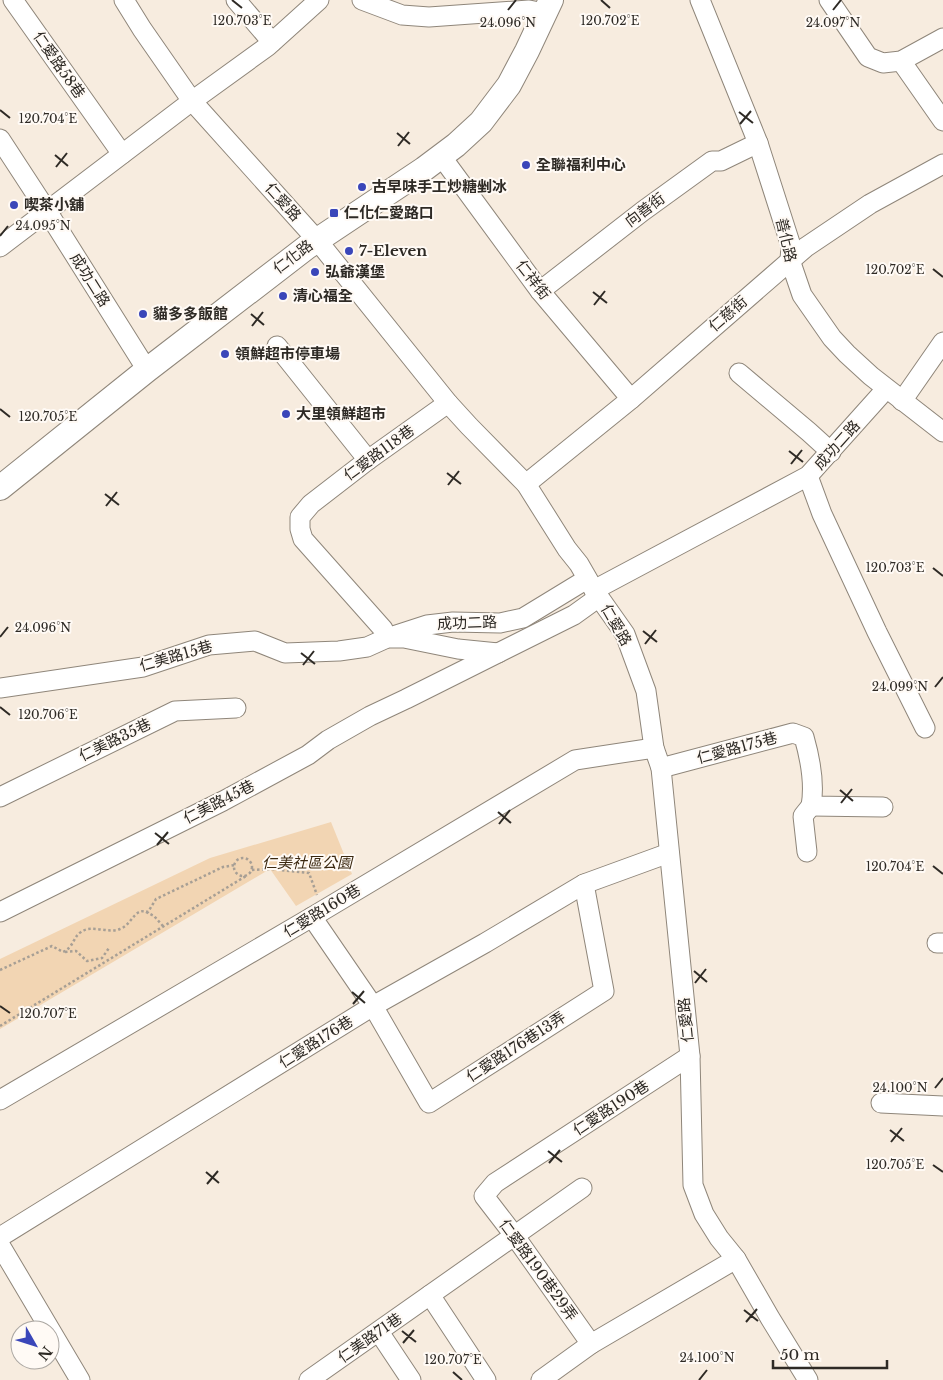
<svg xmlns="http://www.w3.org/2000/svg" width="943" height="1380" viewBox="0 0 943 1380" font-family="'Libre Baskerville','Noto Sans TC',serif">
<rect width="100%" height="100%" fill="#f7ecdf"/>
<!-- green -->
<path fill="#f2d5b3" d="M331,822L352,874L296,906L270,869L0,1029V959L210,858Z"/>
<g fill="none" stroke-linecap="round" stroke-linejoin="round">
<!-- minor casing -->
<g stroke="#8f867a" stroke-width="21">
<g id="minor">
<path d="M13,0L122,154"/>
<path d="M124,0L142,29L192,101L317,240L448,403L469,426L526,484L567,549L579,564L594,590L625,634L646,691L654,748L661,768L690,1056L693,1185L704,1214L719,1238L736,1259L770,1318L808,1380"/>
<path d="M236,0L272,42"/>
<path d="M362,0L402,15L429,17L529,10L544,13"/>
<path d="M700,0L758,143L791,246L790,260L802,295L832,338L847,354L871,376L943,432"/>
<path d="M829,0L868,57L883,63L901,61L943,38"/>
<path d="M901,61L943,121"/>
<path d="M0,139L47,211L147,370"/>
<path d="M441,156L540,291L631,399"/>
<path d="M0,247L192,101L268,46L319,0"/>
<path d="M540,291L643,211L712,161H721L758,143"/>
<path d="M277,346L368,460"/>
<path d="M739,373L809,432L831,452"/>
<path d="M902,401L943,342"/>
<path d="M448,403L368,460L311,504L300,517V529L303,539L383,629L387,638L427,625L453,622L500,623L523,618L587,579"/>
<path d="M808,476L822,514L877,632L925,728"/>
<path d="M526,484L631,399L806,247L870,204L943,164"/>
<path d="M594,590L808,476L886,389"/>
<path d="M0,688L143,667L209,645L255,641L285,653L339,651L367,647L387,638H404L458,649L498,653"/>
<path d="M661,768L793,733L804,737C810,758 815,784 811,806L883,807"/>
<path d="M0,797L175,711L236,708"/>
<path d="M807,852L803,816L811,806"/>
<path d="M0,912L223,801L308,755L328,740L370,716L406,699L574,615L599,597"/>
<path d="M312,917L373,1006L429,1103L604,991L584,884"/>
<path d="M937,943H943"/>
<path d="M0,1100L312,917L575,760L654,748"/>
<path d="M881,1103L943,1106"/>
<path d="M0,1237L373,1006L485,943L584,884L669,853"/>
<path d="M0,1245L80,1380"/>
<path d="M430,1295L486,1380"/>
<path d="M379,1332L411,1380"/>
<path d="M591,1344L514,1235L484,1196L495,1183L690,1056"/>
<path d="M309,1380L582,1188"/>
<path d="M541,1380L591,1344L736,1259"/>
</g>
</g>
<!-- major casing -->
<g stroke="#8f867a" stroke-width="26">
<path id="major" d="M0,488L147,370L307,247L424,169L456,145L481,122L509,85L527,51L551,0"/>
</g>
<!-- path -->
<g stroke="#a79f95" stroke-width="2.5" stroke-dasharray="2.5 2.5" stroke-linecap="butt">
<circle cx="243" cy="867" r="9"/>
<path d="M252,870L271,869L309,873L317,895"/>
<path d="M146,912L154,916L163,926"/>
<path d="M65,952L76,951L87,961L102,958L109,948"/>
<path d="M0,970L52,946L63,952C74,947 73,937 81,932C92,924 108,934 120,929C132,925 134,907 148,912L156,899L223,867L235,865"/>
<path d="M0,1026L246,876"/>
</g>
<!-- minor -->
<use href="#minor" stroke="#fff" stroke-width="19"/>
<!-- major -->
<use href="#major" stroke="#fff" stroke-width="24"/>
</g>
<!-- ticks -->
<path fill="none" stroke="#2e2a25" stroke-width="2" d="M232,0L242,8M601,0L610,8M508,10L516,0M833,10L841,0M0,110L10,118M739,112L753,123M740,124L751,111M397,133L410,144M398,146L409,132M55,155L68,166M56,167L67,153M0,236L8,226M933,269L943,277M593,292L607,303M594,305L605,291M251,314L264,325M252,326L263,312M0,409L10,417M789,451L803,462M791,464L802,450M447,473L461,484M448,485L459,471M105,494L119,505M106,506L117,492M933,568L943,576M643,631L657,642M0,637L8,627M645,644L656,630M301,653L315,664M303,665L314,651M935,687L943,677M0,707L10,715M840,790L853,801M841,803L852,789M498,812L511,823M499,824L510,810M155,833L169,844M157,845L168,832M933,866L943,874M694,971L707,982M695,983L706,969M352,992L365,1003M353,1004L364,991M0,1006L10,1013M935,1088L943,1078M890,1130L904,1141M891,1142L902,1128M548,1151L562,1162M549,1163L560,1150M933,1165L943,1172M206,1172L219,1183M207,1184L218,1171M744,1310L758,1321M746,1322L757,1309M402,1331L416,1342M403,1343L414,1330M453,1372L462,1380M699,1380L707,1370"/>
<!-- markers -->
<g fill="#3a46b9" stroke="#fffaf5" stroke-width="2">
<circle cx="526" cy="165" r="5"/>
<circle cx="362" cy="187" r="5"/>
<circle cx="14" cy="205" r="5"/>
<rect x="329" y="208" width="10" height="10" rx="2.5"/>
<circle cx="349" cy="251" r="5"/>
<circle cx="315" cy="272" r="5"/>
<circle cx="283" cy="296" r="5"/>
<circle cx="143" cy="314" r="5"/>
<circle cx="225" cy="354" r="5"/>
<circle cx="286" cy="414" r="5"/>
</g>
<g text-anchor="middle" stroke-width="4" stroke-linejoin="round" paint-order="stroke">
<!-- street labels -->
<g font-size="15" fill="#2e2a25" stroke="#fffaf5">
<text transform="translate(59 65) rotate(55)" y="5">仁愛路58巷</text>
<text transform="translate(283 202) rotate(48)" y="5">仁愛路</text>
<text transform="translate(645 210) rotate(-37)" y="5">向善街</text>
<text transform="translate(786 240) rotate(77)" y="5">善化路</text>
<text transform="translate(293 257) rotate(-37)" y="5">仁化路</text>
<text transform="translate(90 280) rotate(58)" y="5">成功二路</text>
<text transform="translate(533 280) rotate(52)" y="5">仁祥街</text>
<text transform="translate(728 314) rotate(-41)" y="5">仁慈街</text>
<text transform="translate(837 445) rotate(-48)" y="5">成功二路</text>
<text transform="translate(379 453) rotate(-36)" y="5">仁愛路118巷</text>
<text transform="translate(467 623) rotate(-2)" y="5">成功二路</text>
<text transform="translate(616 625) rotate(60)" y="5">仁愛路</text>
<text transform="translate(176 656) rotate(-16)" y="5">仁美路15巷</text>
<text transform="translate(115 740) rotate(-26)" y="5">仁美路35巷</text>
<text transform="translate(737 748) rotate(-15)" y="5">仁愛路175巷</text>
<text transform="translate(219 802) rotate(-27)" y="5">仁美路45巷</text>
<text transform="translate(322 911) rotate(-31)" y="5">仁愛路160巷</text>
<text transform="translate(686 1020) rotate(-96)" y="5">仁愛路</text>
<text transform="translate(316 1042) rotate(-32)" y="5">仁愛路176巷</text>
<text transform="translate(516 1047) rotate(-33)" y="5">仁愛路176巷13弄</text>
<text transform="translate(611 1108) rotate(-33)" y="5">仁愛路190巷</text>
<text transform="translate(538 1270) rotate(54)" y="5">仁愛路190巷29弄</text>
<text transform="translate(370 1338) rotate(-35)" y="5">仁美路71巷</text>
</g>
<!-- poi labels -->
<g font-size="15" font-weight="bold" fill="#2e2a25" stroke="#fffaf5" text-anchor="start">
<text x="536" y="170">全聯福利中心</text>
<text x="372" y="192">古早味手工炒糖剉冰</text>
<text x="24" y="210">喫茶小舖</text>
<text x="344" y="218">仁化仁愛路口</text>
<text x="359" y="256">7-Eleven</text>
<text x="325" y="277">弘爺漢堡</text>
<text x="293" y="301">清心福全</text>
<text x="153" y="319">貓多多飯館</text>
<text x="235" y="359">領鮮超市停車場</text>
<text x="296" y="419">大里領鮮超市</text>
</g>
<!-- park labels -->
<g font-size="15" font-style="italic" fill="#3b2810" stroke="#fffaf5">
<text x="307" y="868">仁美社區公園</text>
</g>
</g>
<g font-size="12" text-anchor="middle" fill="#2e2a25" stroke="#fffaf5" stroke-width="4" stroke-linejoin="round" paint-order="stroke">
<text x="242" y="25">120.703°E</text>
<text x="610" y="25">120.702°E</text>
<text x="508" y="27">24.096°N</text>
<text x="833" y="27">24.097°N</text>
<text x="48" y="123">120.704°E</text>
<text x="43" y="230">24.095°N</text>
<text x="895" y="274">120.702°E</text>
<text x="48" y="421">120.705°E</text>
<text x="895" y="572">120.703°E</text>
<text x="43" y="632">24.096°N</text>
<text x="900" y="691">24.099°N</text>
<text x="48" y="719">120.706°E</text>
<text x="895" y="871">120.704°E</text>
<text x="48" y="1018">120.707°E</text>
<text x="900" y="1092">24.100°N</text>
<text x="895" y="1169">120.705°E</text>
<text x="707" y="1362">24.100°N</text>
<text x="453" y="1364">120.707°E</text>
</g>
<!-- north arrow -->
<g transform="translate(35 1345) rotate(129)"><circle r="24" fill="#fffaf5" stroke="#aba7a2"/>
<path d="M0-4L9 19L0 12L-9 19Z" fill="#3a46b9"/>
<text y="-8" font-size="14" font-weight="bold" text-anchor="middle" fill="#2e2a25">N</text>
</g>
<!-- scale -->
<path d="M773 1360v8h114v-8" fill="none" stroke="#2e2a25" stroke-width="2.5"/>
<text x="780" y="1360" font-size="15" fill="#2e2a25" stroke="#fffaf5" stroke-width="4" paint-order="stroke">50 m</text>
</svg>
